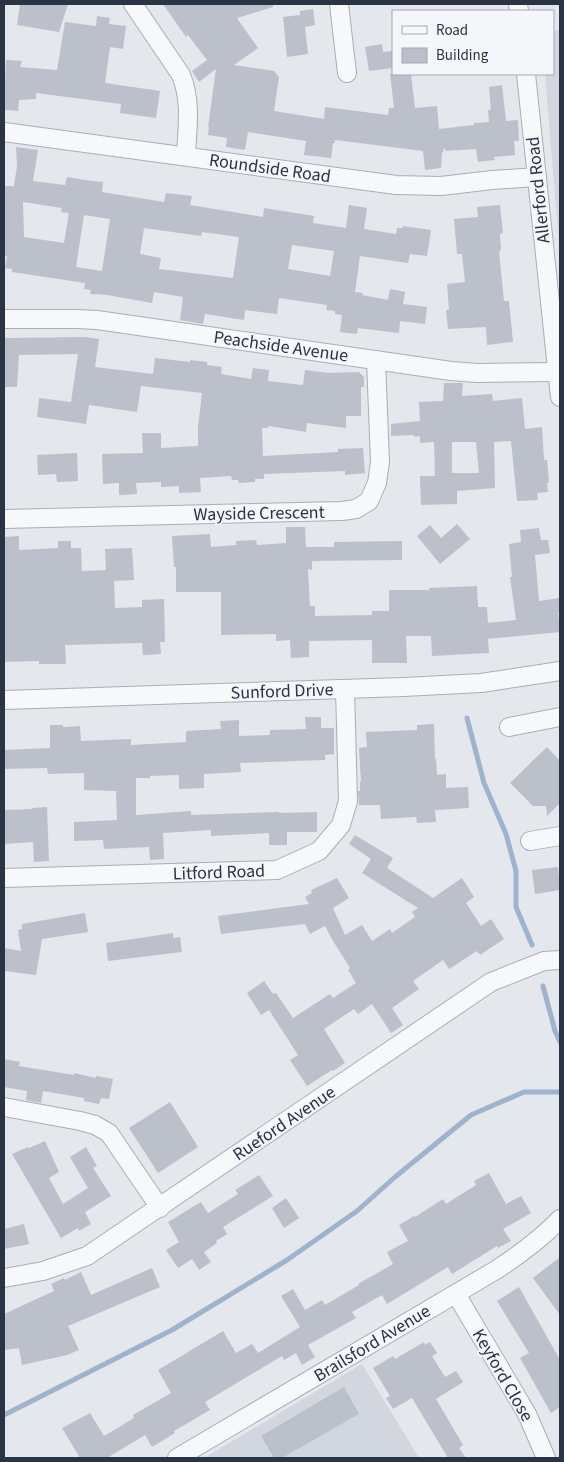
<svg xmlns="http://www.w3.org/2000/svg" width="564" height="1462" viewBox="0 0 564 1462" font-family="'Source Sans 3',sans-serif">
<rect width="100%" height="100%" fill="#e4e7ec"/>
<!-- built -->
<g fill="#d2d6de">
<path d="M560,29V256L545,74H553V32Z"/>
<path d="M362,1364L419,1458H204Z"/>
</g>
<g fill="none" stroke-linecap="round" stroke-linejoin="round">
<!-- stream -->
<g stroke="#9fb4cc" stroke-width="5">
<path d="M467,718L484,783L506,834L516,871V907L532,945"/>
<path d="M543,986L555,1031L560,1042"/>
<path d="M4,1415L172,1330L287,1260L357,1211L395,1177L471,1115L524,1092H560"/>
</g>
</g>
<!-- building -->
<g fill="#bbc0ca" fill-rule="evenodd">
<path d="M20,4H68L59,32L17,25Z"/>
<path d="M163,4H273V7L237,18L258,48L234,65L274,71L279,77L274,111L324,119L325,107L388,115L389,108H394L390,74H411L415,108L437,106L439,129L474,125V123L489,122L488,110H491L489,87L502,85L506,121L518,120L519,141H514L515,155L494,157L495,160L478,162L476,149L446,151L445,149L444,148L443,152H442L441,168L425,170L423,151L335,140V143H333L331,158L304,155L306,141L248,132L245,150L226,147L227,138L208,135L209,127H208L216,69L199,82L192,71L207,60L188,35L186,37Z"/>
<path d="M313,9L315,25L305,27L308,54L287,57L283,17L300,15V11Z"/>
<path d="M97,16L110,18L109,24L126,26L123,49L110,47L105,83L160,91L156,118L120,113L121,104L36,93V99L19,100L18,111L4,110L6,60L22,61L20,67L57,70L65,22L96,26Z"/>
<path d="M382,44L383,52L393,51V68L369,71L365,47Z"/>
<path d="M16,147L38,150L33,181L65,185L67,177L85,180L103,182L102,192L164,202L166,193L192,196L190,205L263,217L264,208L314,216L313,223L346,228L349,205L367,208L364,229L396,234L397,228H403V226L431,230L427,256L410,254L408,263L360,256L355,292L363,293L362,295L388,300L390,289L405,292L403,304L427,307L425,324L400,321L399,333L358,328L357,334L340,332L342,315L335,314V311L326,310L327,305L279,298L277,314L245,310L244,320L205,314L203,324L180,320L183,297L154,292L152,303L107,295L90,294L91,290L84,289L85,283L12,272V269L5,268L7,256H4V186H14L17,166ZM23,202L62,208L61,212L69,213L64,243L24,237ZM84,215L110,219L102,271L76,267ZM144,228L201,236L202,232L239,237L233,278L159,269L161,258L140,254ZM292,245L334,251L330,276L288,269Z"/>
<path d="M500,205L503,233L500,234L501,250L499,251L504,301H509L513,342L487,345L486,327L448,329L446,310H449L447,284L465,282L462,254H457L454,219L478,217L477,207Z"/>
<path d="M85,337L99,339L95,367L153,374L155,358L190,362V360L207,362V365L222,367L221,374L251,379L253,368L269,370L268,381L303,385L305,370L329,373L359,372L364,377V387H361V416H346V428L307,423L306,432L269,426L268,428H262L263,456L338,452V449L363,448L365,473L345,475V471L264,474V479H255V482L239,483L238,480H232L231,476L200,478L201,492L179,493V486L161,487V482L136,483L137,494L119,495V483L103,484L102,454L143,453L142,433H161V448L198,446V427L202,393L141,386L137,412L89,405L86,424L37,417L39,398L71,402L78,354L19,355L17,387H4V338Z"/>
<path d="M444,383H463L462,396L492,394L493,401L522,398L525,429L542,427L544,460H547L549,483H547L548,492L537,493L538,500L517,501L511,441L494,442L495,488L457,491V504L421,505L420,476H435L434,442L420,443V436L414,437V435L391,436V424L420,421L419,402L443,401ZM452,442H476L479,473H452Z"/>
<path d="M77,453L78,481L57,482L56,474L38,475L37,455Z"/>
<path d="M457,524L470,539L440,564L417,536L430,525L441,538Z"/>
<path d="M286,527H305L306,547H334V542L402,541V560L312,561V570L308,569L310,606H315V616L372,615V611H389V590H429V588L477,586L478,607H487L488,623L516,620L510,577H512L509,544L521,542L520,530L539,528L541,540H548L550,553L535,555L539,601L560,598V612H558L560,632L488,639L489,653L432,656L431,636H406L407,663H372V640L309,641V657L291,658L290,640L276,641V634L221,635V592H176V567H174L172,536L210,534L211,547L236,545V541L256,540L257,545L286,543Z"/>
<path d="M19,536V550L58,548V541H71V548H81L82,571L106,570L105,549L132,548L134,580L114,581L115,608L142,607V600L164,599L165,642H160L161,654L143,655L142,643L65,645L66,664H39V661L4,662V537Z"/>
<path d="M305,717H321V728H334V754L325,755V760L240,763L241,772L204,774V788L179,789V775L150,776V778H136V815L191,811V815L279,812V813L317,812V832H287V845H269V833L211,836V830L163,833L164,859L150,860L149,847L104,849L103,840L74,841V822L117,820L116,791L84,790V773L48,774L47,768L4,769V750L50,748V725H63V727L80,726L81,741L131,739V745L186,742V731L221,729L220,721L239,720V736L270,735V730L306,729Z"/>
<path d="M434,724L435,759H436L437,775L446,774V788L468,787L469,808L435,810L436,822L417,823L416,817L381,819L380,805H359L358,791H360V782H361L359,748L367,747L366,732L417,730V725Z"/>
<path d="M547,747L560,761V803L547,816L546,806H533L510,783Z"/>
<path d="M47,807L49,861L34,862L33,842L4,844V810L32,809V808Z"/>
<path d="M355,835L393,858L387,868L433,898L462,878L474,897L466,903L481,926L491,919L504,939L480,955L477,951L449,969L443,960L413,981L419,989L392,1008L403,1025L391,1033L372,1004L358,1014L354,1009L324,1029L345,1063L333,1071L332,1070L307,1086L290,1060L298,1055L269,1010L261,1015L247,993L264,981L273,994L276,993L293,1018L330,994L333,998L356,983L348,970L350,968L333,941L325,926L310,934L305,924L221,934L218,916L309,904L305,897L312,893L311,890L337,878L349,898L333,908L345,935L362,925L372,941L390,929L392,933L415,917L412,912L418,908L362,873L371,859L349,844Z"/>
<path d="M558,867L560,890L535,894L532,870Z"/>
<path d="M85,913L88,932L42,939L36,975L4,971V948L21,951L18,930L22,929V924Z"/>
<path d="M173,933V938L180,937L182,952L108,961L106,943Z"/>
<path d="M4,1059L20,1062L19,1066L74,1075V1073L96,1078V1076L113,1079L109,1099L101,1098L99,1104L84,1101V1098L43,1091L41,1103L26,1100L27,1091L4,1087Z"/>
<path d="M170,1102L198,1147L158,1173L129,1128Z"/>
<path d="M45,1141L59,1172L49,1178L63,1204L88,1188L70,1157L86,1147L97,1166L93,1168L111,1196L85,1212L91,1224L79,1231L78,1228L61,1238L12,1154L28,1147L29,1148Z"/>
<path d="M489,1173L506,1204L521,1196L531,1213L503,1229L511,1241L498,1248L497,1246L452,1274L448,1267L387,1304L382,1295L352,1312L356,1318L308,1345L315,1357L302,1365L296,1353L284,1360L282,1356L205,1402L210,1410L181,1427L174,1431L175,1433L152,1447L145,1435L107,1458H80L62,1428L90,1413L104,1436L134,1418L133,1415L171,1393L158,1370L223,1331L236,1353L252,1344L258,1353L300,1327L281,1296L293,1289L305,1310L322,1300L325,1305L359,1285L358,1284L393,1264L387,1252L408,1241L399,1225L414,1216L415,1217L443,1199L446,1204L476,1185L474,1181Z"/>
<path d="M259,1175L273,1196L223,1227L227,1234L216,1241L217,1243L204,1252L211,1262L199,1270L192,1259L178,1268L166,1250L179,1242L168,1222L201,1202L208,1213L238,1194L235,1190Z"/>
<path d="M286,1198L299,1218L284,1228L272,1208Z"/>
<path d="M24,1224L29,1244L4,1249V1229Z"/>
<path d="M560,1257V1315L533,1278Z"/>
<path d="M152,1268L160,1287L68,1326L79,1350L67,1355L22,1365L19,1348L4,1350V1314L54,1291L51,1284L64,1278L65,1280L81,1272L91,1295Z"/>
<path d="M519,1287L560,1360V1407L551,1413L520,1358L529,1353L497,1301Z"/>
<path d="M424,1342L425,1345L430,1342L437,1353L432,1356L445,1377L456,1371L463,1382L436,1399L463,1445L459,1448L466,1458H448L412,1398L393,1409L386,1398L390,1396L373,1368L393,1356L395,1359Z"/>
<path d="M344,1387L359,1414L282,1458H274L261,1436Z"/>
</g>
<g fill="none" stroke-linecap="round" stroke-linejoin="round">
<!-- minor casing -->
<g stroke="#a9aeb7" stroke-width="20">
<g id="minor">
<path d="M133,4L181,75C192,102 187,128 186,156"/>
<path d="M339,4L347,73"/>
<path d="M518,4L519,11"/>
<path d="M526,74L560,397"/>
<path d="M4,132L396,185L441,186L492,180L537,177"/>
<path d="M4,319H76L97,320L451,371L477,373L558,372"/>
<path d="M4,519L342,511L356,509L369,501L377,483L380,462L376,360"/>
<path d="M4,700L404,687L481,683L560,671"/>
<path d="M509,727L560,717"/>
<path d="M530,841L560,836"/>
<path d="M4,878L277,870L319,851L341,825L348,801L345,689"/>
<path d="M4,1107L80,1121L95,1125L109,1133L160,1208"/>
<path d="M4,1278L43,1271L87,1256L491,982L544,961L560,960"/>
<path d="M456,1294L527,1414L546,1458"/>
<path d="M177,1458L496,1270C519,1255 541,1239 560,1219"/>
</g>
</g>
<!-- minor -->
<use href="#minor" stroke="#f7f8fa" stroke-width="18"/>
</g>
<g text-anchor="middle" stroke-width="4" stroke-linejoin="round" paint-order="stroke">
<!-- street labels -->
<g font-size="18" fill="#2b3445" stroke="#f4f6f9">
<text transform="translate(270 168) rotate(8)" y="6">Roundside Road</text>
<text transform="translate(538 190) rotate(-96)" y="6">Allerford Road</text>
<text transform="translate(281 346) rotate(8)" y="6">Peachside Avenue</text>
<text transform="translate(259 513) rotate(-1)" y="6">Wayside Crescent</text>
<text transform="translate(282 691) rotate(-2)" y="6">Sunford Drive</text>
<text transform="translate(219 872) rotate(-2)" y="6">Litford Road</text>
<text transform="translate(284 1123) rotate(-34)" y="6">Rueford Avenue</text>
<text transform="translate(372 1343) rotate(-31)" y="6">Brailsford Avenue</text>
<text transform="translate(503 1375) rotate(60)" y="6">Keyford Close</text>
</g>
</g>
<!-- border -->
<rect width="564" height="1462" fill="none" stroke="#2b3445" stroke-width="10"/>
<!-- legend -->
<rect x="392" y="10" width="162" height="65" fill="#f4f6f9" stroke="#a4a8b1"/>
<rect x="402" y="26" width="25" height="8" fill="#f7f8fa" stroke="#a4a8b1"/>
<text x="436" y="35" font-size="15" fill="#2b3445">Road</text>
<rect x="402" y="48" width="25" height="15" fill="#bbc0ca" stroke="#a4a8b1"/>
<text x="436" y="60" font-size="15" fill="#2b3445">Building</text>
</svg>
